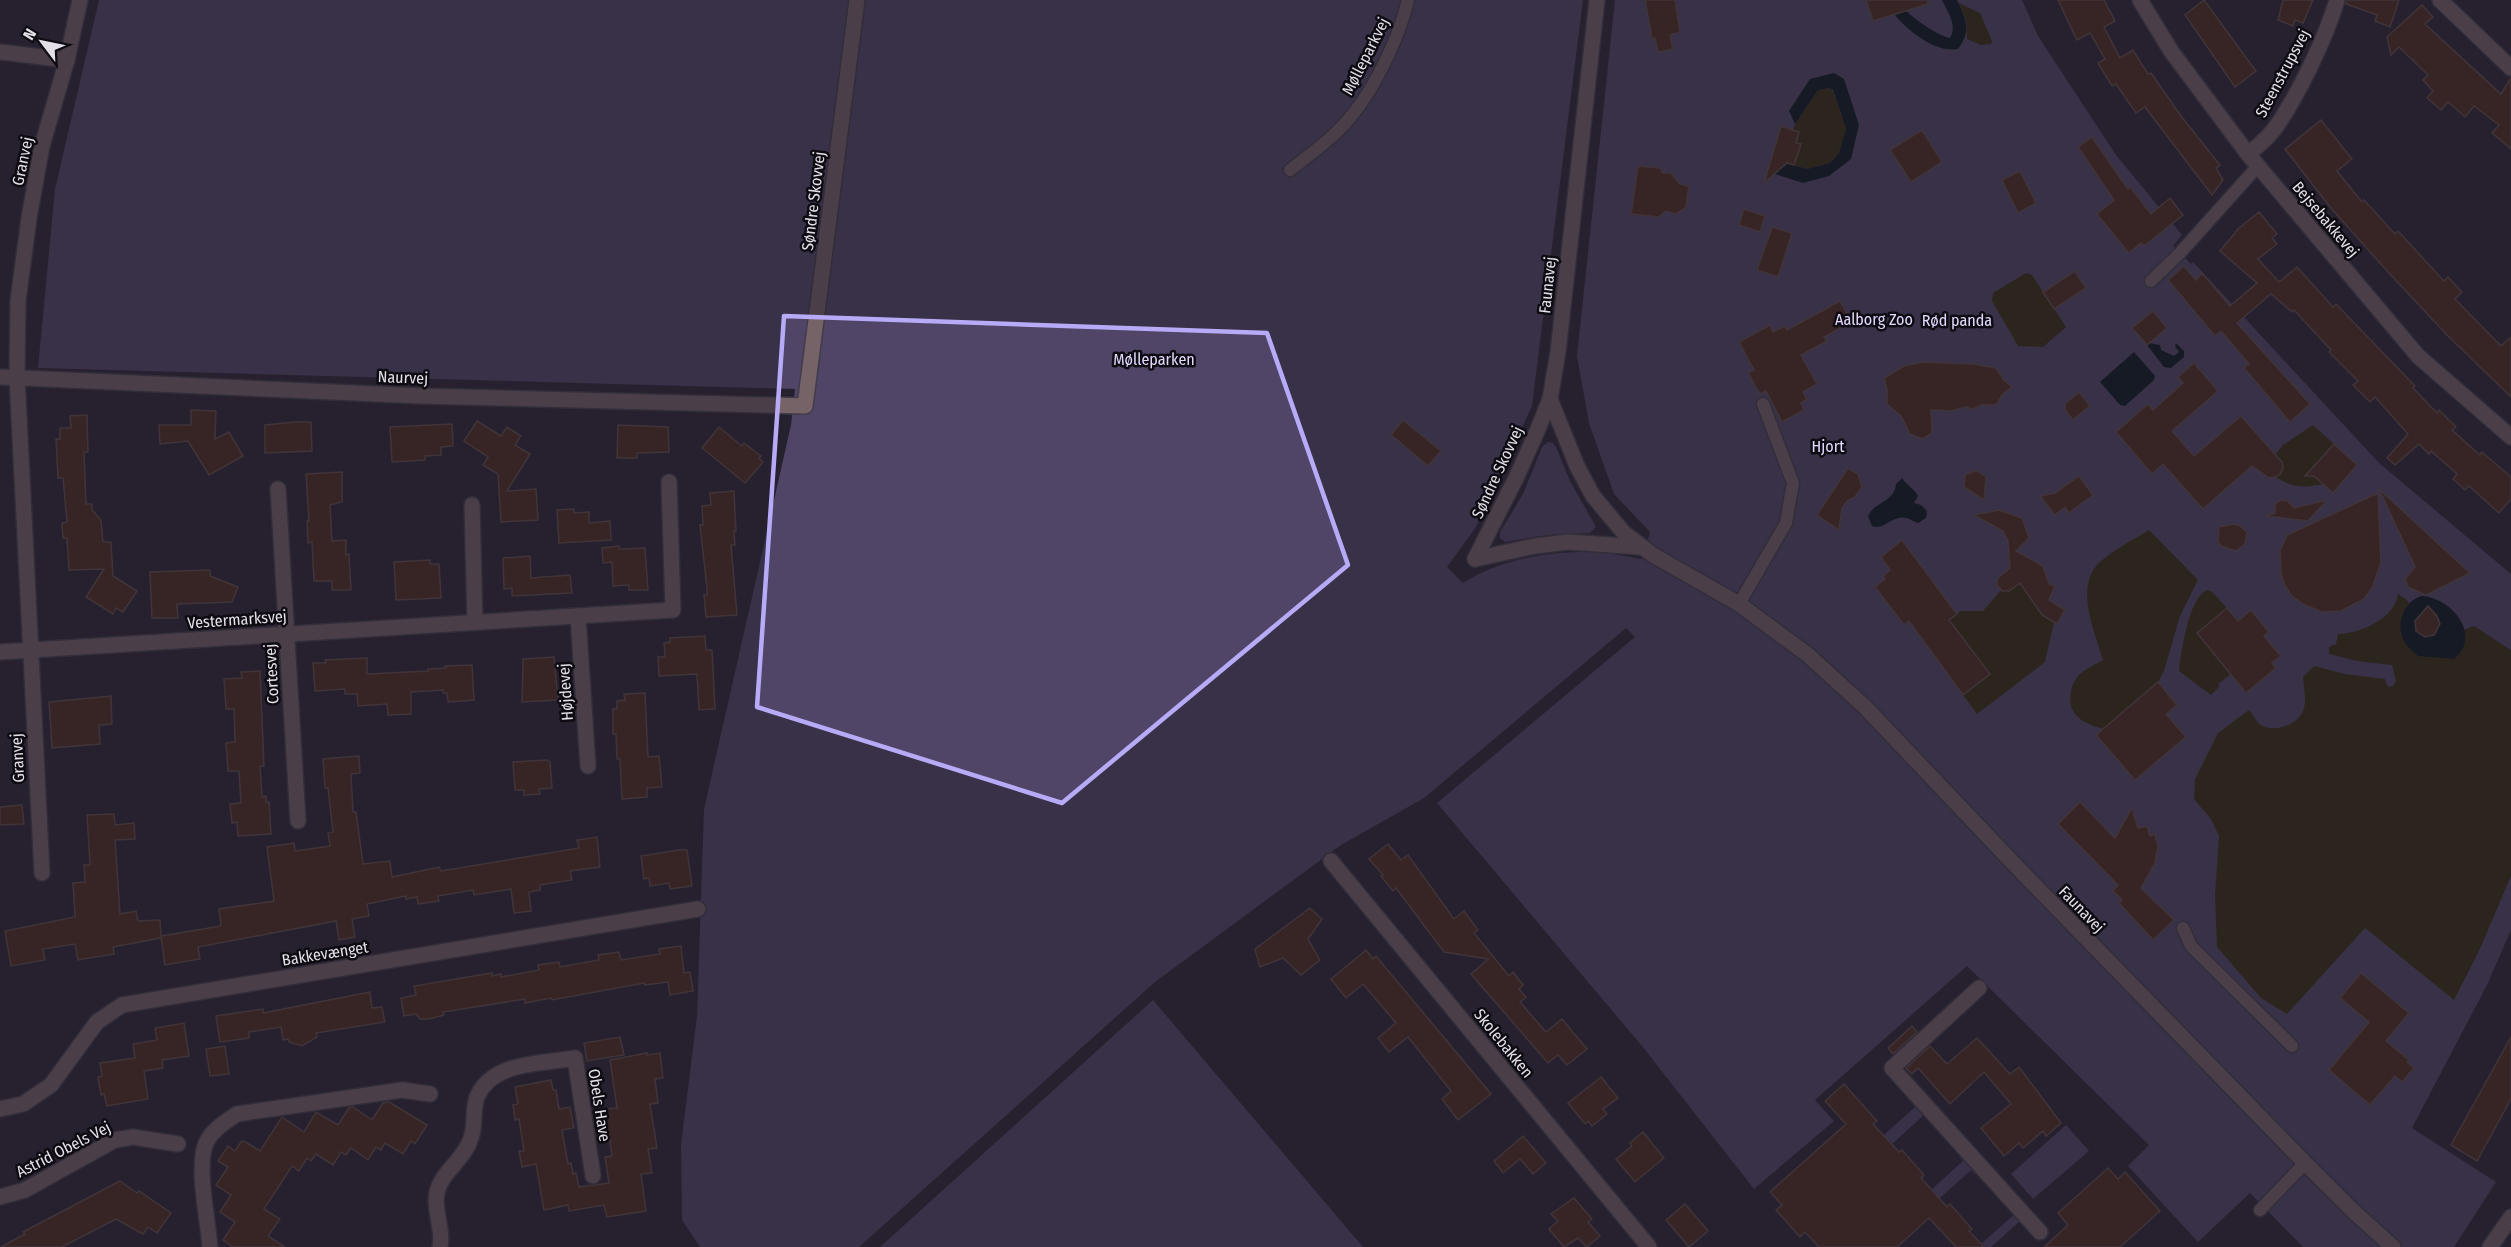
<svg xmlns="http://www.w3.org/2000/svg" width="2511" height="1247" viewBox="0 0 2511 1247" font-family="'Fira Sans Condensed',sans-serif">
<rect width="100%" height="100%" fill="#26212f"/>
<!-- green -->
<g fill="#504566">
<path d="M99,0H1583L1532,406L1476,527L1447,567L1463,583C1501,559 1548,551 1593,552C1609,552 1627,557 1643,559L1650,532L1614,494L1589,423L1577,356L1615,0H2022L2038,36L2116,155L2182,235L2173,246L2191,264L2193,262L2379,463L2511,574V930L2487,985L2412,1128L2496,1182L2454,1247H2303L2250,1193L2198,1242L2128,1166L2149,1145L1967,966L1815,1100L1834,1121L1754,1189L1642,1046L1437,803L1635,637L1626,628L1424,798L1341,845L1155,982L859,1247H700L682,1220L681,1145L697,1016L704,809L791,425L795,389L38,368L55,189Z"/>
<path d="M1548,442L1553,443L1556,447L1570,481L1596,527L1590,533L1547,535L1505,542L1500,538V532L1523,494L1542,447Z"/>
<path d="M1153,1000L1363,1247H880Z"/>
<path d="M1914,1098L1933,1119L1930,1122L1924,1115L1892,1144L1884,1135L1916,1106L1911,1101Z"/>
<path d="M2066,1125L2089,1151L2033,1199L2011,1174Z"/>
<path d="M1962,1153L1980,1173L1976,1175L1971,1170L1939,1199L1931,1190L1963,1161L1959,1156Z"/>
<path d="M2016,1213L2027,1224L2024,1227L2019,1222L1991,1247H1984L1981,1244Z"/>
</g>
<!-- sand -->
<g fill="#332b09">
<path d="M1959,3L1980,13L1992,41L1991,44L1981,45L1967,39L1966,20Z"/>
<path d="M1828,88L1833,91L1846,129L1839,153L1830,163L1807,169L1794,165L1801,145L1796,143L1799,132L1793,130L1795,124L1818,90Z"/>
<path d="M2026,273L2032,275L2066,327L2043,347L2018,346L1992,301L1993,293Z"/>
<path d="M2313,425L2334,444L2309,471L2323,484C2305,488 2292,488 2276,477C2285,470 2284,463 2274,456L2283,445Z"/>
<path d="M2149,530L2198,580L2180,616L2164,671L2158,682L2104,729C2084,724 2066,715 2071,692C2072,686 2074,680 2079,675C2085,669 2095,665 2103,660C2095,632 2073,585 2101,561C2115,549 2133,540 2149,530Z"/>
<path d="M2007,583L2037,588L2032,601L2042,615L2054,622L2045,662L1977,714L1963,695L1990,674L1942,626L1961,611H1983Z"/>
<path d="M2207,590L2212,592L2227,608L2198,633L2231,674L2218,684L2220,686L2211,695L2179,671C2181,652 2189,597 2207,590Z"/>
<path d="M2398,594L2407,600L2417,616L2415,626L2421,635L2430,636L2437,632L2456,633L2474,626L2511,650V876L2479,951L2454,1000L2365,928L2287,1014L2261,998L2217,947L2215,895L2219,836L2211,819L2194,799L2195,779L2218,733L2249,710C2253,714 2256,722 2261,725C2275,733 2297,725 2303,711C2307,701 2304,688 2303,677L2314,666L2345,674L2385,679L2388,687L2393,686L2396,681L2392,665L2357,661L2329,654V647L2336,644L2338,634C2360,634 2395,618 2398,594Z"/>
</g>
<!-- water -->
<g fill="#001217" fill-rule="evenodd">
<path d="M1942,0H1957C1966,19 1972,31 1958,49C1936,53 1909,32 1895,15L1903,7C1910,17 1938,36 1950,38C1958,26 1947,11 1942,0Z"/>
<path d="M1834,73L1844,79L1859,125L1851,159L1829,176L1803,183L1775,174L1787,163L1807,169L1830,163L1839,153L1846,129L1833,90L1828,88L1818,90L1795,124L1789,111L1810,79Z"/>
<path d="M2149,343L2160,345L2161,350L2174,356L2179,352L2175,346L2176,343L2184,351V357L2171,368L2164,367L2147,345Z"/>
<path d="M2134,352L2155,376L2154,380L2125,406L2120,405L2100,382Z"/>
<path d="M1902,478C1907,486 1914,488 1918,496L1914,503L1921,505L1927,511L1926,518L1918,523C1911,521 1907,516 1899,518C1889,520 1882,530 1872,526L1868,516C1874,502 1895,502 1896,484Z"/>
<path d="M2422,596C2452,598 2483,636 2454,659L2418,656C2413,651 2407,647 2404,641C2395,625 2404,600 2422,596ZM2425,611L2435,614L2439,620L2437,632L2431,636L2421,635L2415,626L2417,617Z"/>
</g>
<!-- building -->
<g fill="#4d2b1b" stroke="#5f4d45" stroke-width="1.5">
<path d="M1645,0H1675L1680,32L1670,35L1673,49L1658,52L1655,38L1652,39Z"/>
<path d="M1866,0H1928V4L1873,21Z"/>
<path d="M2058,0H2104L2115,21L2104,27L2120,58L2133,50L2148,74L2151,73L2181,116L2220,165L2216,168L2223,180L2212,195L2145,107L2136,113L2116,84L2112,86L2098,63L2105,59L2090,33L2077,40Z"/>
<path d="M2204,0L2256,71L2235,87L2185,15Z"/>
<path d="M2283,0H2313L2303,23L2295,20L2293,26L2278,20Z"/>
<path d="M2347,0H2399L2390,27L2375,21L2377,15L2346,4Z"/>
<path d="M2422,5L2433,17L2425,24L2501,94L2511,78V149L2492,133L2499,125L2474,106L2465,117L2448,102L2441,110L2427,98L2433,91L2423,80L2428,75L2399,47L2391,55L2387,37Z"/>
<path d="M2321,120L2352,159L2337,171L2362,202L2364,200L2395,234L2398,231L2444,281L2448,277L2462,292L2455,299L2501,346L2511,337V397L2447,335L2388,272L2330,207L2285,149Z"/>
<path d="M1781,126L1799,132L1796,143L1801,144L1794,165L1787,163L1764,183Z"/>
<path d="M1922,130L1942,162L1911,182L1890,150Z"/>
<path d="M2092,137L2128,189L2130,187L2151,214L2170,198L2183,215L2144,246L2141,243L2129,253L2097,214L2114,200L2078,147Z"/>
<path d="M1638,166L1660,168L1663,173H1671L1680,184L1689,186L1686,207L1676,214L1666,211L1659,217L1631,214Z"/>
<path d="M2020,171L2036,203L2018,213L2002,180Z"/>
<path d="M1744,209L1765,216L1760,232L1739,225Z"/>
<path d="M2259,212L2277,234L2272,238L2277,244L2258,259L2279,282L2297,267L2333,307L2336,304L2415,386L2413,388L2437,413L2439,410L2456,427L2452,430L2480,455L2482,452L2511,477V499L2499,513L2469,486L2465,490L2453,479L2457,474L2431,451L2429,454L2419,444L2395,465L2387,458L2408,434L2375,397L2370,402L2353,385L2358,381L2329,352L2331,350L2294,310L2292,312L2271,294L2237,323L2310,404L2290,422L2244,368L2249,364L2221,331L2215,336L2168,280L2184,266L2196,280L2202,273L2230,306L2257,283L2220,251L2239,228Z"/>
<path d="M1772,227L1792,233L1778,277L1757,270Z"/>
<path d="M2075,271L2086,288L2054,309L2043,292Z"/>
<path d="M1840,301L1852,322L1824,337L1827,341L1801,355L1817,384L1803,392L1807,399L1801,403L1804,410L1782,422L1766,391L1760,394L1748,373L1754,370L1739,342L1770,325L1773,332L1785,326L1787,330Z"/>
<path d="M2153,311L2167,328L2147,345L2132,328Z"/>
<path d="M1923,362L1973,364L1996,368L2003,379L2012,387L2003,394L1996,405H1982L1973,409L1966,407L1951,411L1931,410L1932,433L1922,439L1910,434L1901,416L1887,404V389L1884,378L1904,366Z"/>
<path d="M2194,363L2218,391L2172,431L2194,456L2241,416L2282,462L2283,467L2281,473L2276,477L2269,478L2252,466L2203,509L2163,464L2152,474L2116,432L2148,404L2153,410L2183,383L2178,377Z"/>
<path d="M2079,392L2090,406L2073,420L2065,410V404Z"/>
<path d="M191,410L216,411L215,439L229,432L243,456L209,475L188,441L160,444L159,425H191Z"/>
<path d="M87,415L88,452H84L86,504H92V510L101,520L103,542H111L113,576L137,591L123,612L116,608L113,614L86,597L104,569L69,570L67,538H63L62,523L67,522L63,478H58L56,439H60V428H71L70,416Z"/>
<path d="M1403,420L1441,451L1428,466L1391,435Z"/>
<path d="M477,421L501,436L507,427L521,436L515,445L530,454L507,491L536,489L538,520L501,522L498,474L483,465L488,457L464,441Z"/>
<path d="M295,422H311L312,451L265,453V425Z"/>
<path d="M452,424L453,446L441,447V455L425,456V460L392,462L390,427Z"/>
<path d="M618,425L668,427L669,452L637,453V458H617Z"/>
<path d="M719,427L742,446L744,443L761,456L759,458L763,462L745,483L702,448Z"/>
<path d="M2334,444L2357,465L2333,493L2314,476H2305Z"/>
<path d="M1848,468L1858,474L1862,487L1855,497L1847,501L1842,508L1839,530L1817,515Z"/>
<path d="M1976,470L1986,477L1984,500L1964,487L1965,475Z"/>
<path d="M342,472V502L330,505L332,541L346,540V555L349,554L351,590H332V581H314L312,542L308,543L307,521H309L306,474Z"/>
<path d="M2079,476L2093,495L2069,513L2065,507L2055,515L2040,496L2055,493Z"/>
<path d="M2379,489L2470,573L2426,595L2408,587L2405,579L2415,567Z"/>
<path d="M734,491L736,531H734L735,545H731L737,615L706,617L704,595H707V589L700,525H703L702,506L711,505L710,493Z"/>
<path d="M2378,493L2381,563L2372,588L2364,599L2341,611L2322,612L2303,604L2292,596L2285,586L2281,573L2280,551L2287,535Z"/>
<path d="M2281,500L2288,501L2294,508L2327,500L2308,521L2266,516L2275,513V504Z"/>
<path d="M574,509V513L589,512V523L610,521L611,540L559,543L557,510Z"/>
<path d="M1999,510L2022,518L2029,538L2016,551L2043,566L2049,584L2055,586L2049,600L2065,610L2057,624L2042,615L2020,583L2009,591H2002L1997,585L1998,578L2010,568L2008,541L2003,531L1974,515Z"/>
<path d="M2234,524L2241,526L2247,533L2245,544L2236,551L2221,546L2218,542L2219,527Z"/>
<path d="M1902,540L1957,614L1949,620L1990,674L1963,695L1909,621L1904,625L1875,587L1885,579L1883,577L1890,570L1881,557Z"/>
<path d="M619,546V549L645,548L648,590H629V585L613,586L612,562L603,563L602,548Z"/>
<path d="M530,556L531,578L570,575L572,593L512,596V588L504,589L503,558Z"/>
<path d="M430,560V564H439L441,598L396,600L394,562Z"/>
<path d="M210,570V576L238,587L232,602L177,604L178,618H152L150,572Z"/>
<path d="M2428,606L2437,616L2440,624L2434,635L2425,637L2416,631L2415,621Z"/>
<path d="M2227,608L2238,621L2251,610L2269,632L2264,636L2281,656L2272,663L2276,668L2246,693L2197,633Z"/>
<path d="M705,636L706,650H712L715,709L699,710L697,674L659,676L658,657H665L664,643L670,642V638Z"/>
<path d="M554,657L558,700L522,702L523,659Z"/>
<path d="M367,658V674L428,671V669L446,668L445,666L472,665L474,700L448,702L447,693H443V690L411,692V714L388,715L387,704L358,706L357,694H345V689L315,691L313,663H326L325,660Z"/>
<path d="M260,671L264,766H260L262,797L266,796V802H269L271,834L238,836L237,822L232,823L230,804L241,803L239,771H228L226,743L235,742L234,709H226L224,679L242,678L241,672Z"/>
<path d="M2158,682L2177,705L2166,714L2186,737L2135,780L2096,735Z"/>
<path d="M645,693L648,757L659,756L662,787L647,788V797L622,799L620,759H617L616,734H613V709H617V701L625,700L624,694Z"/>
<path d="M111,696L112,724L99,725L100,744L52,748L49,702Z"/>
<path d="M359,756L360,773L351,774L353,812H356L363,864L390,861L392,877L439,867L441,871L579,848L577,840L597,837L600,867L570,871L572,880L540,885V890L529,892L531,911L514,913L511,889L474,895L473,890L438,896L439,901L418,904L417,897L406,899V896L367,904L369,916L352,919L355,937L339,940L336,921L198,947L200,959L165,965L161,938L113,947L114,954L78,960L75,944L43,949L45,960L11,966L5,931L75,917L73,883L85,882L84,865H90L87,815L114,814L115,825L134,823L135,839L115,840L120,914L136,911L138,921L160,920L161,936L221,926L219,909L274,901L267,847L294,843L295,851L330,846L328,833L333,832L328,788H325L323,759Z"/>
<path d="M547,760L550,762L552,788L539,789L540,794L524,795V790H515L513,762Z"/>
<path d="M2080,802L2115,838L2132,808L2138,828L2147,826L2150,836L2155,834L2158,846L2155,863L2141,888L2174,920L2153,940L2119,903L2122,900L2113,891L2118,885L2058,824Z"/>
<path d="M22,805L24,824L0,825V807Z"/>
<path d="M1388,844L1401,860L1408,855L1454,919L1464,911L1478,930L1474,933L1509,976L1513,972L1523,985L1519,989L1526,997L1520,1002L1546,1032L1562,1019L1587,1049L1567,1065L1558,1055L1548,1063L1471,974L1488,959L1444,952L1396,888L1393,891L1381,876L1383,875L1369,859Z"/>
<path d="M678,850H687L692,886L670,889L669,883L650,886L649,878L644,879L641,856Z"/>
<path d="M1310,908L1322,919L1308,939L1320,960L1301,975L1283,958L1260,967L1255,949Z"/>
<path d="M681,946L684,973L690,972L693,991L670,995L668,982L645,985L644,983L552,1000L551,998L525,1003V999L443,1012L444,1015L429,1019H420L416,1014L404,1016L401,998L416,995L414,986L492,973V976L501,974V977L539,970L538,965L559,962L560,967L599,960L598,955L619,952L621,960L660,954L659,949Z"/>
<path d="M1366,950L1373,959L1376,956L1491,1094L1458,1120L1442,1099L1451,1091L1408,1037L1389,1052L1378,1038L1396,1023L1363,984L1346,998L1331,979Z"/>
<path d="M2361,973L2409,1013L2386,1041L2409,1060L2407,1062L2414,1068L2402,1082L2395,1076L2370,1105L2329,1070L2369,1022L2340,998Z"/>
<path d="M370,992L372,1008L382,1007L385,1022L316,1033L317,1037L302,1046L289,1042L288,1039L283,1040L281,1027L249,1032V1038L220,1042L216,1016L263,1009V1013Z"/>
<path d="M184,1023L189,1056L162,1060L163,1068L144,1071L148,1099L107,1106L104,1094L101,1095L98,1077L102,1076L100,1063L135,1058L133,1044L157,1040L155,1028Z"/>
<path d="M1912,1026L1917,1032L1893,1054L1888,1048Z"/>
<path d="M620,1037L624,1055L587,1061L584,1043Z"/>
<path d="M2511,1037V1099L2477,1161L2451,1145Z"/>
<path d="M1977,1038L2010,1074L2019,1067L2061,1123L2046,1136L2043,1131L2023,1148L2019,1143L2004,1156L1981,1128L2011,1104L1984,1072L1950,1104L1918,1068L1912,1074L1906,1068L1930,1046L1947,1064Z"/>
<path d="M225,1046L229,1074L210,1076L206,1049Z"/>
<path d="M647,1053V1055L660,1053L663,1078L655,1079L658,1103L650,1104L657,1148L648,1149L652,1173L641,1174L646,1211L607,1217L604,1205L569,1211L568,1205L544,1210L536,1164L522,1167L519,1151H524L519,1119L515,1120L513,1105L518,1104L515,1087L551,1080L553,1090H556L559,1109L570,1107L574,1128L562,1130L568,1164L571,1163L573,1174L576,1173L579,1187L609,1183L605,1157L612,1156L605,1109L617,1108L610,1060Z"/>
<path d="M1601,1077L1618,1098L1603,1109L1607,1114L1592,1126L1588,1121L1585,1124L1568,1103Z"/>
<path d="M1844,1084L1877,1121L1873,1124L1899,1152L1902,1150L1924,1175L1921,1178L1947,1207L1950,1204L1972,1229L1969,1231L1984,1247H1956L1929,1218L1897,1247H1819L1805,1232L1800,1237L1776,1210L1782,1205L1770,1192L1846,1124L1825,1101Z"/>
<path d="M389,1102L427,1125L415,1144L411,1141L403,1154L385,1143L381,1150L376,1147L368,1160L351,1148L346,1155L341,1152L333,1165L316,1154L311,1161L307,1158L299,1171L292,1166L264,1209L280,1219L268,1236L285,1247H233L223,1240L235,1222L220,1212L231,1195L216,1185L228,1167L218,1161L228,1146L235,1151L241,1142L244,1141L260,1151L282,1117L304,1132L316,1112L338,1125L349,1108L353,1107L372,1120L383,1103Z"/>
<path d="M1643,1132L1664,1158L1635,1182L1616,1159L1632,1146L1630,1143Z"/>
<path d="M1523,1136L1546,1163L1533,1174L1520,1159L1503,1173L1494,1161Z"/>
<path d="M2108,1168L2118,1179L2125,1172L2160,1211L2120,1247H2044L2068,1225L2058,1213Z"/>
<path d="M120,1181L137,1193L139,1191L171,1213L157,1233L148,1227L143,1234L116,1219L62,1247H1L25,1234L23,1232Z"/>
<path d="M1574,1198L1592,1219L1588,1222L1600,1236L1587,1247L1578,1238L1564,1247L1549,1229L1558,1221L1551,1214Z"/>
<path d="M1685,1204L1708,1231L1689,1247L1666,1220Z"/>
</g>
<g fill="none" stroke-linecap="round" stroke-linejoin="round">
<!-- service casing -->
<g stroke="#403c49" stroke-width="15">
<g id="service">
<path d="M1290,170C1312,153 1336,136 1353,114C1377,84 1399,37 1408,0"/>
<path d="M2151,281L2180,253L2258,166"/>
<path d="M1739,604L1786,523L1793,483L1763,404"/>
<path d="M2183,928L2191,946L2292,1046"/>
<path d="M2260,1210L2305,1163"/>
</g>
</g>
<!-- minor casing -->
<g stroke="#403c49" stroke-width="18">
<g id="minor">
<path d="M2440,0L2511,68"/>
<path d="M0,52L67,60"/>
<path d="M2248,154C2260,145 2272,134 2280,121C2301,89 2326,37 2337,0"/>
<path d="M0,377L422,396L805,406L857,0"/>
<path d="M1550,399L1577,466L1593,496L1624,533L1653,555L1739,604L1808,655L1865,707L2015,865L2305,1163L2352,1210L2393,1247"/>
<path d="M278,489L298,821"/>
<path d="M472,505L475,622"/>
<path d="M1475,559L1517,476L1538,429L1550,399L1558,352L1597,0"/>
<path d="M1475,559L1535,546L1568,542L1640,547"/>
<path d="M578,616L588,766"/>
<path d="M0,652L673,610L669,482"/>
<path d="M1331,861L1649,1247"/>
<path d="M42,873L17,377L18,301L29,218L42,146L67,60L80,0"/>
<path d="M1979,988L1892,1068L2040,1232"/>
<path d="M0,1109L23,1104L51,1085L97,1022L122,1005L698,909"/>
<path d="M0,1197L25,1190L115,1140L133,1137L178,1144"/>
<path d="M210,1247C208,1220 196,1166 206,1143C212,1130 225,1122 237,1114L402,1090L430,1094"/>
<path d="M440,1247C444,1229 433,1211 437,1192C442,1171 465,1159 471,1138C476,1125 472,1111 477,1097C492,1061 542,1064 575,1058L593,1176"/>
</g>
</g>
<!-- tertiary casing -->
<g stroke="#403c49" stroke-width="18">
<g id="tertiary">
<path d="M2140,0L2171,51L2248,154L2418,356L2511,437"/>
<path d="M2490,1247L2511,1217"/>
</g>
</g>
<!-- service -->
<use href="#service" stroke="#766368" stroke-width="12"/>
<!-- minor -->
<use href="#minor" stroke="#766368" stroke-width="15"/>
<!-- tertiary -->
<use href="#tertiary" stroke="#766368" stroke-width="15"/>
</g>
<!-- marked area -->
<path d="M0 0H2511V1247H0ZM784,316L1267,333L1348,565L1062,803L757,707Z" fill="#26212f" fill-opacity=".55" fill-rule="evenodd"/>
<path fill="none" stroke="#b7abf8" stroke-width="4.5" stroke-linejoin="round" d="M784,316L1267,333L1348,565L1062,803L757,707Z"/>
<g text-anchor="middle" stroke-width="5" stroke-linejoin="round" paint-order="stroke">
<!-- street labels -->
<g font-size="16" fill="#e3e0ea" stroke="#0e0c12">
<text transform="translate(1365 56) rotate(-63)" y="6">Mølleparkvej</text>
<text transform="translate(2282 73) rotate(-62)" y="6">Steenstrupsvej</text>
<text transform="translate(22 161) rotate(-78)" y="6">Granvej</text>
<text transform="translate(813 201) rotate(-83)" y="6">Søndre Skovvej</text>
<text transform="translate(2326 219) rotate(50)" y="6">Bejsebakkevej</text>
<text transform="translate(1547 285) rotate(-84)" y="6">Faunavej</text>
<text transform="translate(403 377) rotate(2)" y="6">Naurvej</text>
<text transform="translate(1497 472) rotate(-65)" y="6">Søndre Skovvej</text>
<text transform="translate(237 619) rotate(-4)" y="6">Vestermarksvej</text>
<text transform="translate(271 674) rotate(-93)" y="6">Cortesvej</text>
<text transform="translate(565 692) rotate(-94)" y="6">Højdevej</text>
<text transform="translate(17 758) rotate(-93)" y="6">Granvej</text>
<text transform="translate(2082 909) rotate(46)" y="6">Faunavej</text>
<text transform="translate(325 953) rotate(-9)" y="6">Bakkevænget</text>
<text transform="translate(1504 1043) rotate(51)" y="6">Skolebakken</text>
<text transform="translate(600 1105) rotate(81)" y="6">Obels Have</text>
<text transform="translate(63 1149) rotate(-27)" y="6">Astrid Obels Vej</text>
</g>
<!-- park labels -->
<g font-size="16" fill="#e3d7fd" stroke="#0e0c12">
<text x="1874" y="325">Aalborg Zoo</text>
<text x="1957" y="326">Rød panda</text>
<text x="1154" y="365">Mølleparken</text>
<text x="1828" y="452">Hjort</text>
</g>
</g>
<!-- north arrow -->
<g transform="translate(42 42) rotate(302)" stroke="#0e0c12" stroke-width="4.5" paint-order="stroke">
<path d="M0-4.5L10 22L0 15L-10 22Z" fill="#e3e0ea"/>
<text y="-9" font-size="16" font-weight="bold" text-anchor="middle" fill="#e3e0ea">N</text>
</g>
</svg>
